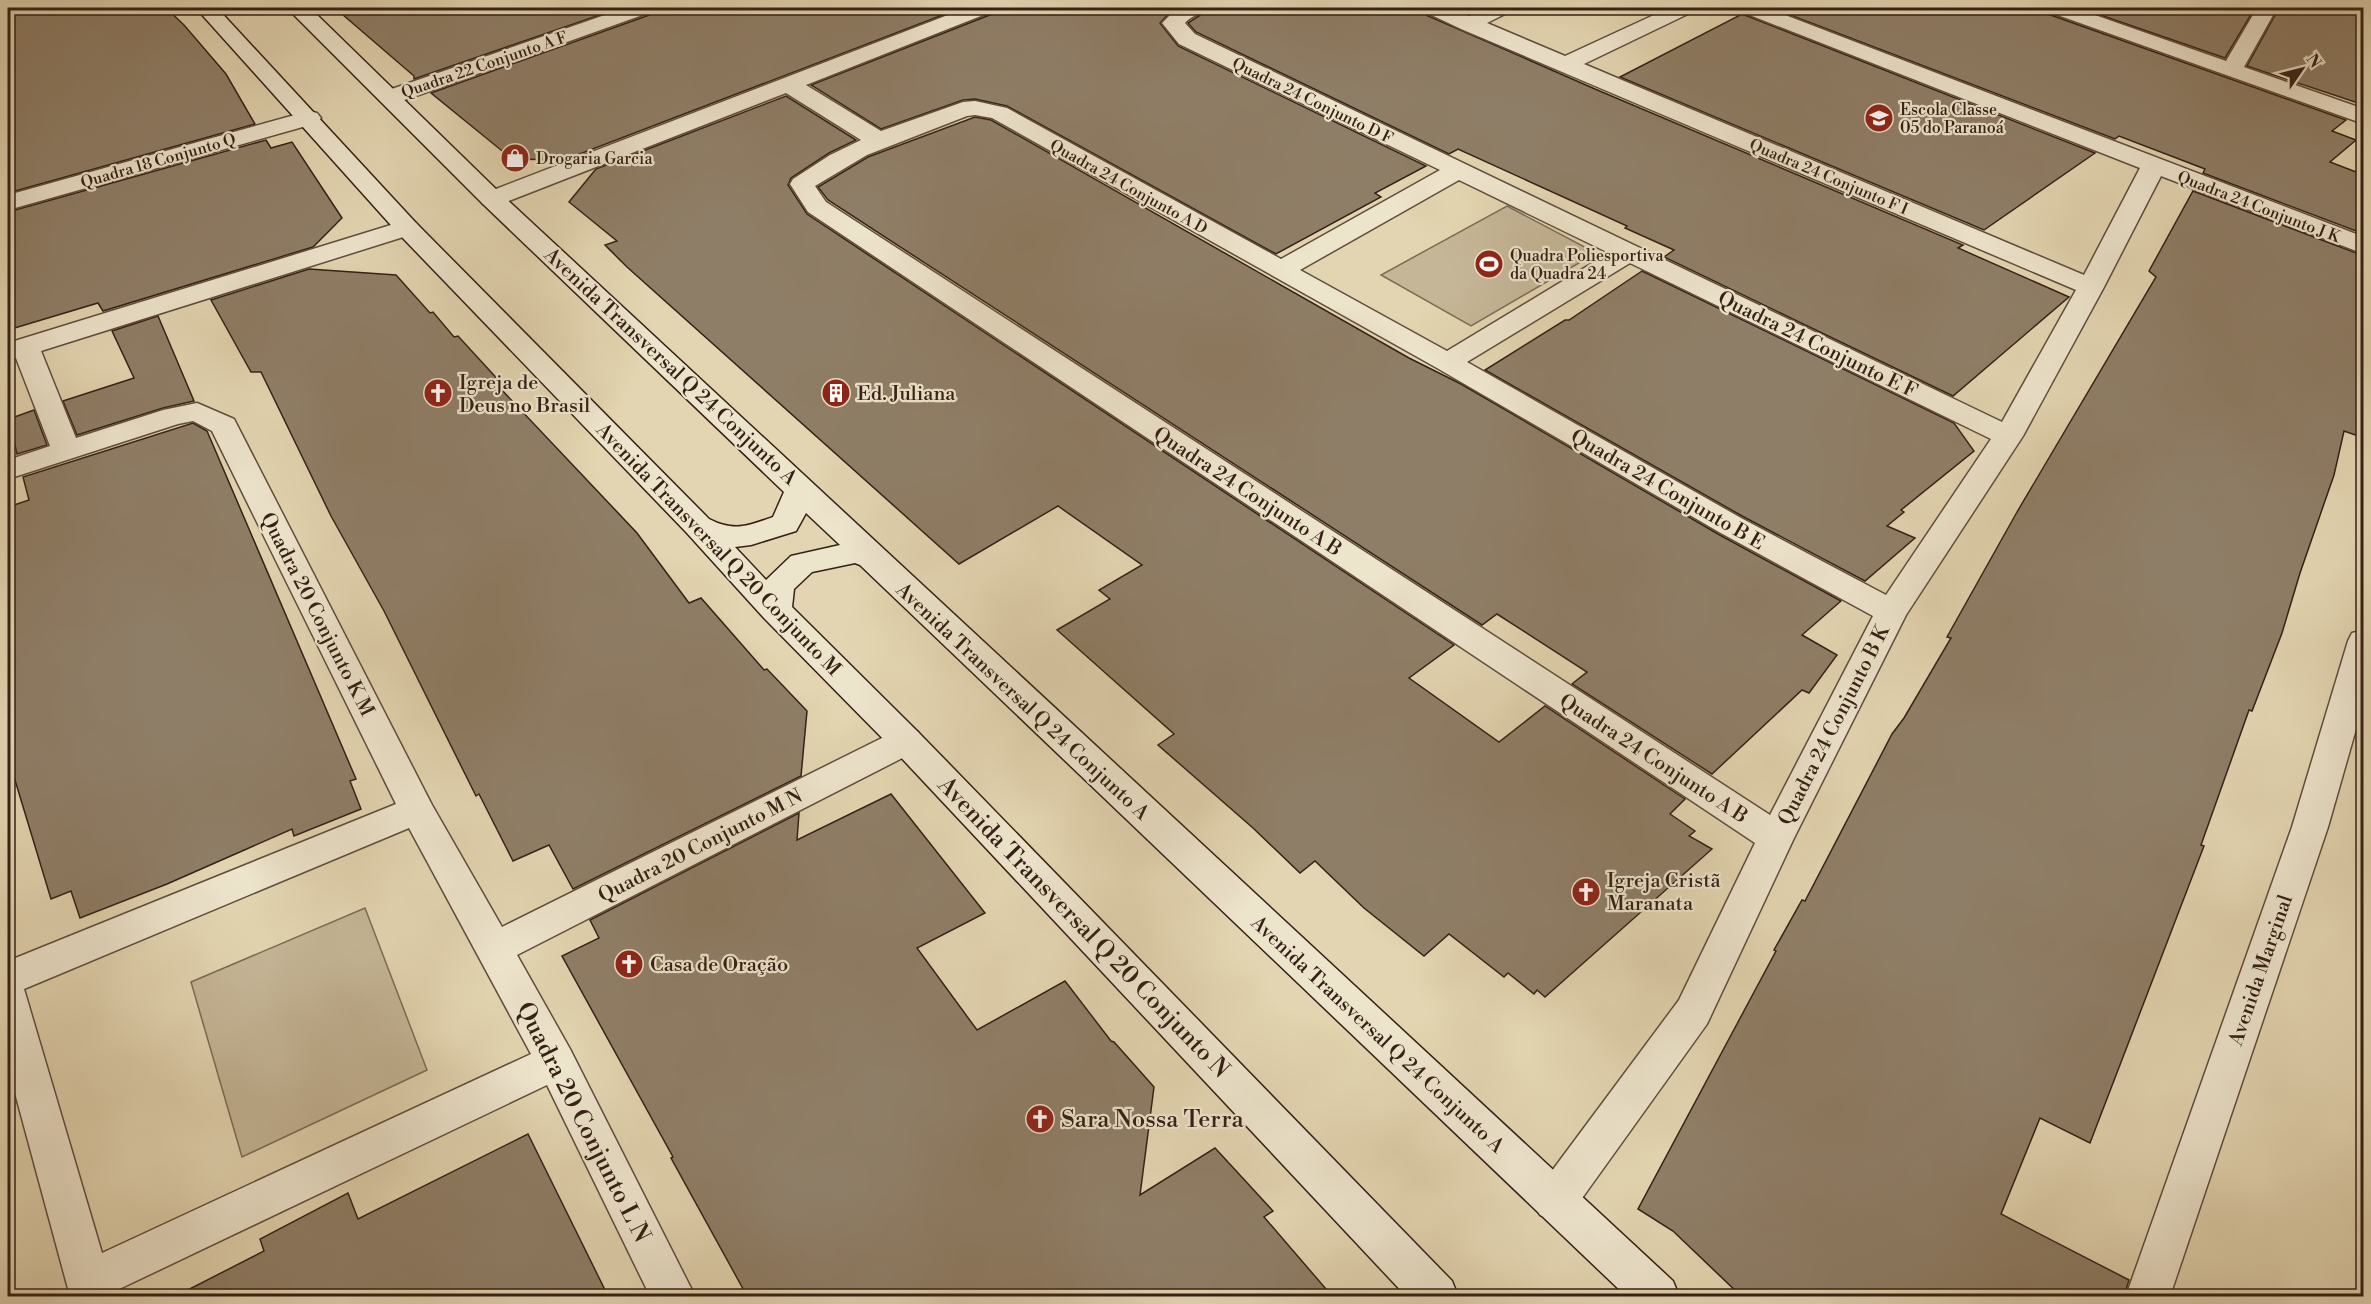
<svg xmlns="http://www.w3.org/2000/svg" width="2371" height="1304" viewBox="0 0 2371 1304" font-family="'Libre Bodoni',serif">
<rect width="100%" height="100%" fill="#e3d5b1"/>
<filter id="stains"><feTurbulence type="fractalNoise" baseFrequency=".00333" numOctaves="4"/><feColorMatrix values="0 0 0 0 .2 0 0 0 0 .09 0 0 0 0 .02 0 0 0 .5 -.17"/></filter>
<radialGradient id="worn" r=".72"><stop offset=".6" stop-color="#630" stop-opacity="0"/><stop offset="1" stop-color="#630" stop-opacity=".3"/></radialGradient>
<!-- green -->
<g fill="#c5b697" stroke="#7d6b56" stroke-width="1.5">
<path d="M1507,206L1596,253L1471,326L1381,275Z"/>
<path d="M365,908L427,1070L242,1157L191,982Z"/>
</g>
<!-- building -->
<g fill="#8f7e67" stroke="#352016" stroke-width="1.5">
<path d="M8,8H166L184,25L226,74L255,124L8,193Z"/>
<path d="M335,8H620L414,79V76Z"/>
<path d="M657,8H961L564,160L512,159L431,93L652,14Z"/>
<path d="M997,8H1174L1160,23L1178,46L1426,166L1375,193L1381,197L1276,254L1007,106L975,99L963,100L881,129L811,85L992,14Z"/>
<path d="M1206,8H1410L1595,89L1963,245L1958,248L2069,297L1953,396L1664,257L1674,250L1625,228L1627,226L1458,149L1449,154L1196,32L1188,23L1202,14Z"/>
<path d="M1772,8H2043L2048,14L2346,120L2332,131L2356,140L2330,162L2364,175V234L2203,173L2205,169L2119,136L2115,139Z"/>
<path d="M2080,8H2255L2225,58Z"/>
<path d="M2279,8H2364V105L2247,66Z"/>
<path d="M1742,14L2095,153L1984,230L1620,77Z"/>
<path d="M786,96L856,140L829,153L791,178L788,185L807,214L1454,645L1409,678L1499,742L1545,706L1685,799L1670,814L1695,831L1689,836L1712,849L1545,997L1537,990L1534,994L1508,973L1504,977L1449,934L1424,956L1364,908L1315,861L1300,873L1253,828L1158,745L1174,734L1057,630L1110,599L1099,590L1142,565L1058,506L959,564L627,267L605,245L617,241L569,202L596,169Z"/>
<path d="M975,117L991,120L1409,358L1461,384L1718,534L1841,601L1802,635L1837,655L1809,693L1802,690L1712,774L1572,684L1587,672L1497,614L1482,625L828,200L818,187L868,157Z"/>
<path d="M266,140L271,148L292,142L342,218L313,247L103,311L98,303L8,330V212Z"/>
<path d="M2193,191L2364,256V400L2361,405L2364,411V438L2344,431L2334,475L2300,573L2282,633L2252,711L2249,710L2201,845L2204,846L2090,1143L2040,1118L2001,1214L2129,1280L2124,1296H1741L1673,1231L1638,1209L1776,951L1774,950L1802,900L1805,901L1892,734L1904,718L1951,638L1947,637L2017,512L2156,277L2149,271Z"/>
<path d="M309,269L396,275L430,313L433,312L454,337L458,336L501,383L499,387L637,533L689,603L701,598L764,670L767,669L807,711L801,776L573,889L549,845L513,861L479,794L476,796L384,611L331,516L261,372H251L211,300Z"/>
<path d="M1642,271L1954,423L1974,451L1901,510L1904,512L1887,526L1915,538L1865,581L1742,516L1485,370L1565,320H1569Z"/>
<path d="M158,316L194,401L163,408L77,435L63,401L134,378L112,331Z"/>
<path d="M34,410L47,445L17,454L9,419Z"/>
<path d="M193,423L207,431L356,779L350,781L361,809L294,836L292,829L167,884L80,918L71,891L51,899L8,757V507L29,500L23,477Z"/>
<path d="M891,794L985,913L917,948L977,1030L1065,981L1111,1041L1114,1042L1154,1087L1140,1195L1215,1148L1273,1211L1264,1217L1332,1296H747L671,1158L673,1157L562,956L599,938L590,920L799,813L797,840Z"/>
<path d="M528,1134L608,1296H176L264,1251L260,1239L348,1193L358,1219Z"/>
</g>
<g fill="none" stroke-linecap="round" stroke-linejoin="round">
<!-- street casing -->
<g stroke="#604d3d" stroke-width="3">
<g id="street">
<path d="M625,8H655L651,12L399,102L391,104L383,102L380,97L383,92Z"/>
<path d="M966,8H995L991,12L806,85L881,131L963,102L975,101L1007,108L1281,259L1440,170L1179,44L1162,23L1177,8H1204C1201,15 1190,16 1185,23L1195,34L2002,422L2076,290L1461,29L1425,12L1422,8H1449L1469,16L1486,8H1512L1509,12L1487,23L1565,56L1669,8H1695L1692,12L1584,64L2084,275L2140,168L1742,12L1739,8H1767L2364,237V254L2161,176L2104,287L2023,436L1906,615L1794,838L1707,1024L1570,1215L1555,1221L1540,1215L1533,1201L1540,1187L1679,1000L1755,843L808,212L790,184L793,179L830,155L861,140L786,93L501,204L492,206L483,204L480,199L483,194ZM975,115L992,118L1437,368L1719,532L1873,616L1770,815L826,202L815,186L867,155L967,116ZM1459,180L1609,253L1447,351L1300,270ZM1630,263L1991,439L1886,595L1741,518L1467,362Z"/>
<path d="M2045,8H2075L2226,61L2257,8H2277L2244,67L2364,109V124L2049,12Z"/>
<path d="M309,111L317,113L321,118L317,123L8,210V195Z"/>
<path d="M407,220L416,223L420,228L416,233L41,351L76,438L163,410L197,403L234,419L432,805L502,927L894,732L906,728L918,732L923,741L918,750L517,955L570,1049L695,1296H650L547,1085L113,1292L114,1296H70L8,1067V961L396,804L212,431L193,421L178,424L8,479V460L50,446L16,358L8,360V343ZM409,828L531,1054L102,1253L24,989Z"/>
<path d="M2364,630V701L2328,827L2170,1296H2126L2292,827L2348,641L2352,633Z"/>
</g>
</g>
<!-- secondary casing -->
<g stroke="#352016" stroke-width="3">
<path id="secondary" d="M196,8H217L416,223L709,519C734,532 748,526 773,517L784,492L483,204L287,8H310L501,194L1673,1281L1679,1296H1626L860,565L855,563L812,572L794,589L792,607L918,732L1452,1281L1458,1296H1406L894,750L764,618L686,532L398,233ZM806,513L840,545L791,556L766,580L735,547L751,545L796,531Z"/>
</g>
<!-- street -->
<use href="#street" fill="#ede4cc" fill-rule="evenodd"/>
<!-- secondary -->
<use href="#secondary" fill="#ede4cc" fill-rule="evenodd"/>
</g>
<!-- icons -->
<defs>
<g id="school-disc" transform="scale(1.5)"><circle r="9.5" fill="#8f2418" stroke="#ede4cc"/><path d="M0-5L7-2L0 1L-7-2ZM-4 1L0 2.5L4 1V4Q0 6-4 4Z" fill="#fff"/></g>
<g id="shop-disc" transform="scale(1.5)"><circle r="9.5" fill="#8f2418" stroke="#ede4cc"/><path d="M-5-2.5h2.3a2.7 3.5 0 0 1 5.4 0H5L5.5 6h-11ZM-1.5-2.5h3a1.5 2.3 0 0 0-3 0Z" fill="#fff"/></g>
<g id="stadium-disc" transform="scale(1.5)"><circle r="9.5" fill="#8f2418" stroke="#ede4cc"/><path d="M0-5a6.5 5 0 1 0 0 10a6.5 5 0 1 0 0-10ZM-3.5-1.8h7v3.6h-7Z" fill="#fff"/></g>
<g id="church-disc" transform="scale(1.5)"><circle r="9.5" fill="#8f2418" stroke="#ede4cc"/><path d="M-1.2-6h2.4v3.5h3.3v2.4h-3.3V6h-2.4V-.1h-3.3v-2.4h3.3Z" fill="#fff"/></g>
<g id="building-disc" transform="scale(1.5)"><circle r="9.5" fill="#8f2418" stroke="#ede4cc"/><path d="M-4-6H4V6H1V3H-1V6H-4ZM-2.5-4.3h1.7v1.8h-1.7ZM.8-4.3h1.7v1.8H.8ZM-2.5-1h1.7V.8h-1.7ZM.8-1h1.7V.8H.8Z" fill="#fff"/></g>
</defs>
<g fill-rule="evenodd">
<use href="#school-disc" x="1879" y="118"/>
<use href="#shop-disc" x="515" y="158"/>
<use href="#stadium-disc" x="1489" y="264"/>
<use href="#church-disc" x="438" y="393"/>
<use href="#building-disc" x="836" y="393"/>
<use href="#church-disc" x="1586" y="892"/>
<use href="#church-disc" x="629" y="964"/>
<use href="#church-disc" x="1040" y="1119"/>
</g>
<g text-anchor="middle" stroke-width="4.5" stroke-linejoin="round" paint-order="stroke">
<!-- far-street labels -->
<g font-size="16" fill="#352016" stroke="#ede4cc">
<text transform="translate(484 64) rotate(-19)" y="6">Quadra 22 Conjunto A F</text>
<text transform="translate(1313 100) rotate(26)" y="6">Quadra 24 Conjunto D F</text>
<text transform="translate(158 160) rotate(-16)" y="6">Quadra 18 Conjunto Q</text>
<text transform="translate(1829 176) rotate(23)" y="6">Quadra 24 Conjunto F I</text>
<text transform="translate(1129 186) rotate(29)" y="6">Quadra 24 Conjunto A D</text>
<text transform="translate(2259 206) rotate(21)" y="6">Quadra 24 Conjunto J K</text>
</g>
<!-- far-poi labels -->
<g font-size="16" fill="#352016" stroke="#ede4cc" text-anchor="start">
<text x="1900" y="115">Escola Classe<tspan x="1900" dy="18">05 do Paranoá</tspan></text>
<text x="536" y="164">Drogaria Garcia</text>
<text x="1510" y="261">Quadra Poliesportiva<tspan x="1510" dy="18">da Quadra 24</tspan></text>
</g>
<!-- street labels -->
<g font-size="20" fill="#352016" stroke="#ede4cc">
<text transform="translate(1818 344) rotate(26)" y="7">Quadra 24 Conjunto E F</text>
<text transform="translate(671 366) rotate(43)" y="7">Avenida Transversal Q 24 Conjunto A</text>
<text transform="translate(1668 489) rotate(30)" y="7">Quadra 24 Conjunto B E</text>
<text transform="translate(1248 491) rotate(33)" y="7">Quadra 24 Conjunto A B</text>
<text transform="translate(719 549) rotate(46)" y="7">Avenida Transversal Q 20 Conjunto M</text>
<text transform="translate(318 614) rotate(63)" y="7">Quadra 20 Conjunto K M</text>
<text transform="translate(1023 701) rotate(43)" y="7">Avenida Transversal Q 24 Conjunto A</text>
<text transform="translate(1833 725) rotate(-63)" y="7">Quadra 24 Conjunto B K</text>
<text transform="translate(1654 758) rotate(33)" y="7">Quadra 24 Conjunto A B</text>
<text transform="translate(700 845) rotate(-27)" y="7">Quadra 20 Conjunto M N</text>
<text transform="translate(2260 970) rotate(-71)" y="7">Avenida Marginal</text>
<text transform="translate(1378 1034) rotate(43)" y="7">Avenida Transversal Q 24 Conjunto A</text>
</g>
<!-- poi labels -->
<g font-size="20" fill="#352016" stroke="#ede4cc" text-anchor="start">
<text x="459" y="389">Igreja de<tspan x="459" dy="23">Deus no Brasil</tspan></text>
<text x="857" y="400">Ed. Juliana</text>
<text x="1607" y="887">Igreja Cristã<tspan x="1607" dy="23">Maranata</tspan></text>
<text x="650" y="971">Casa de Oração</text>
</g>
<!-- near-street labels -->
<g font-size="24" fill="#352016" stroke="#ede4cc">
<text transform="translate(1084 927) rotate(46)" y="8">Avenida Transversal Q 20 Conjunto N</text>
<text transform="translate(584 1122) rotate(63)" y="8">Quadra 20 Conjunto L N</text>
</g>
<!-- near-poi labels -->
<g font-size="24" fill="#352016" stroke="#ede4cc" text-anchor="start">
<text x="1061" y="1127">Sara Nossa Terra</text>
</g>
</g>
<!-- margin -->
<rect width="2371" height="1304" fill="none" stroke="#e3d5b1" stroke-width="30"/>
<rect x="9" y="9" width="2353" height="1286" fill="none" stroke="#352016" stroke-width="3"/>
<rect x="15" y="15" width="2341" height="1274" fill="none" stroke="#352016" stroke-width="1.5"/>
<!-- north arrow -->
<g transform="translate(2302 69) rotate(55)" stroke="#ede4cc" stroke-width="4.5" paint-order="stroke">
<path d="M0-4.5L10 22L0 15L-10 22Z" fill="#352016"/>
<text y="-9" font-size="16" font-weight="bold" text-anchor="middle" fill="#352016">N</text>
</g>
<rect width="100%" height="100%" filter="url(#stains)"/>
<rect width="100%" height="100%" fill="url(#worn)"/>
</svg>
